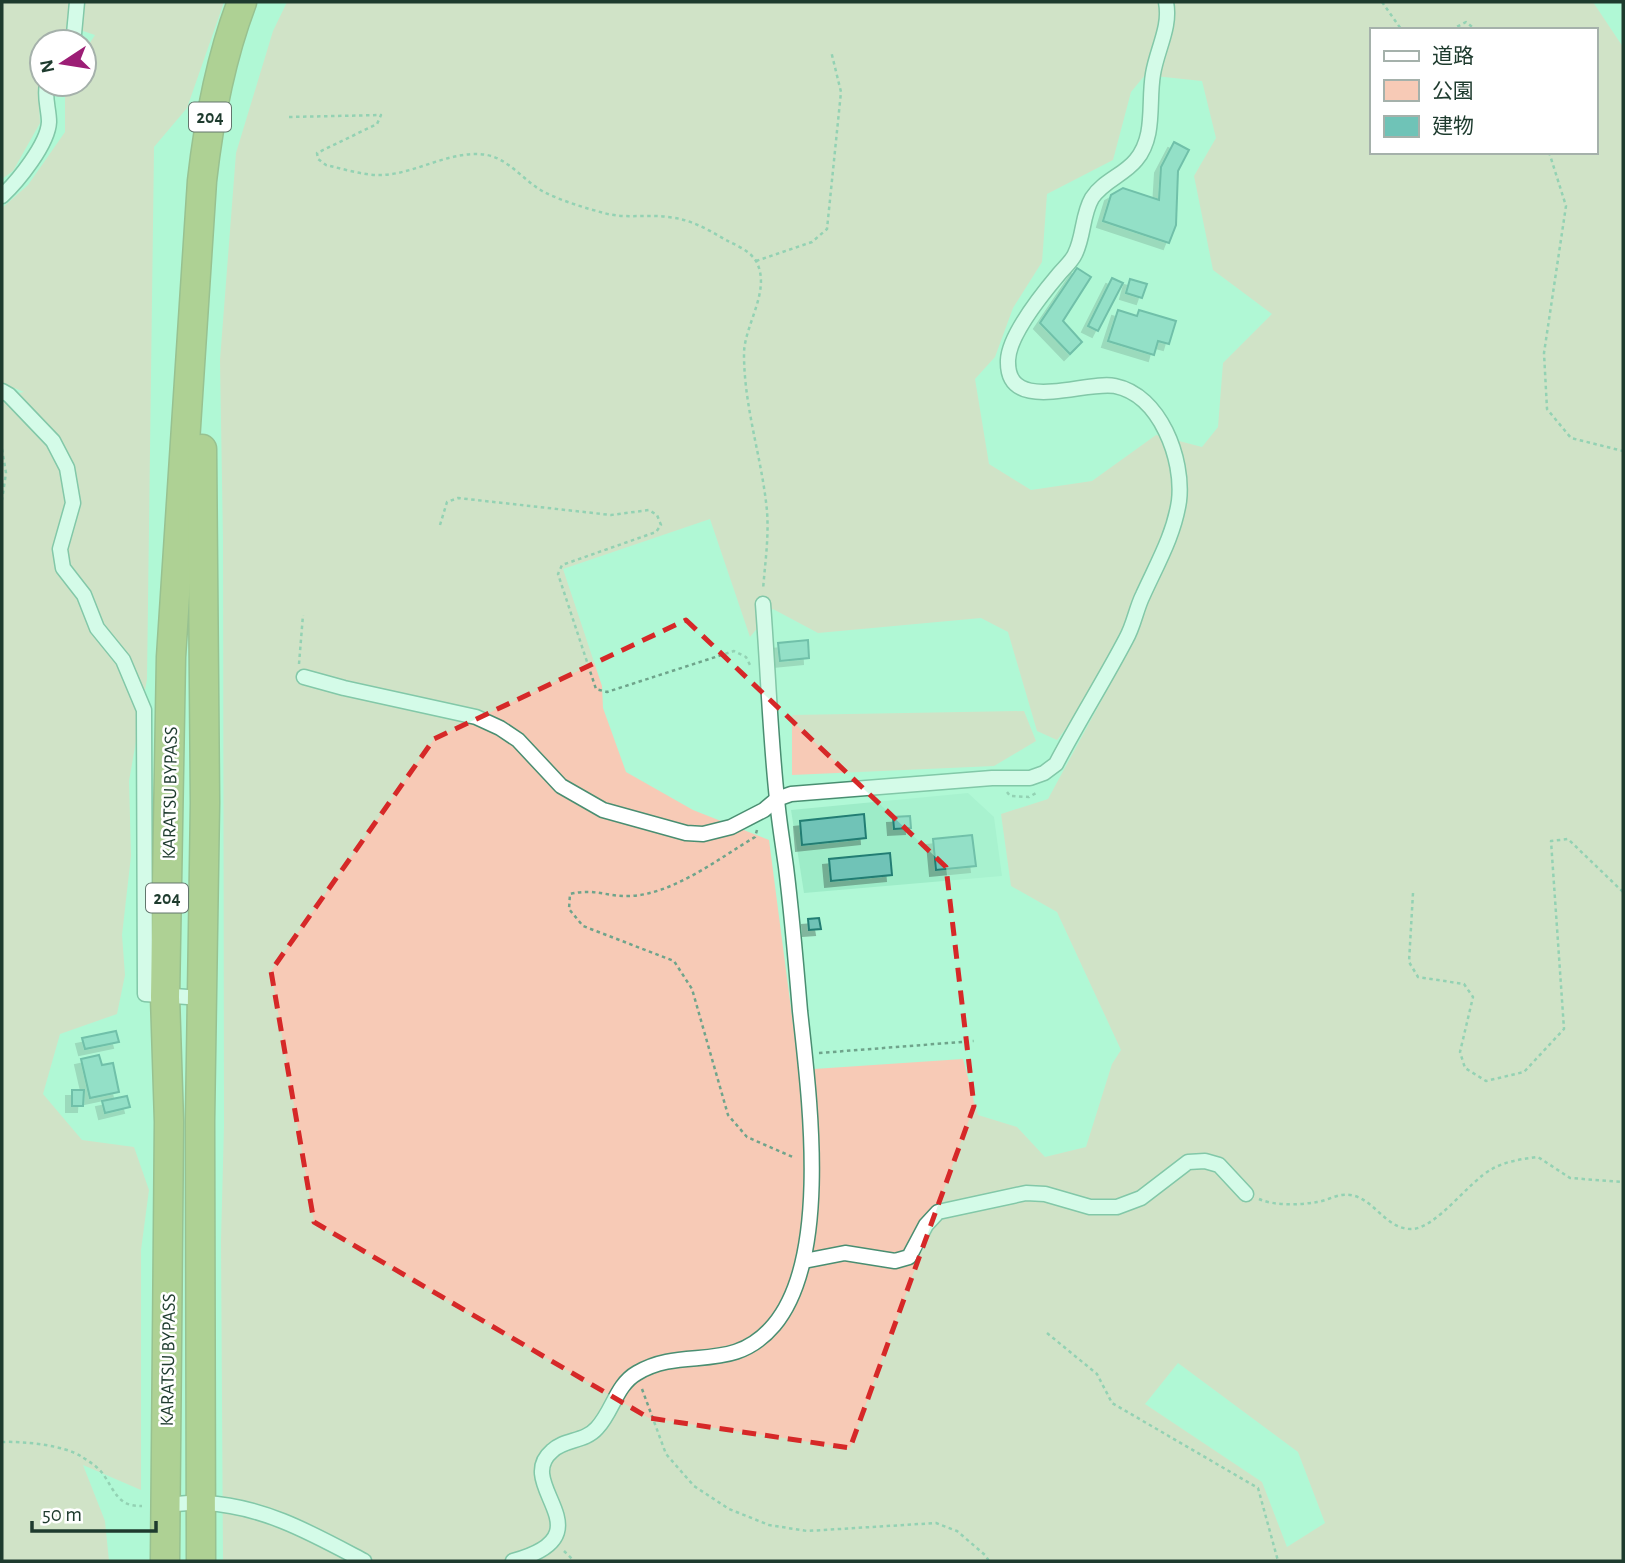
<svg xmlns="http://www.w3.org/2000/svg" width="1625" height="1563" viewBox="0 0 1625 1563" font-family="'Alegreya Sans','Noto Sans JP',sans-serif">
<defs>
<filter id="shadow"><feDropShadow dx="-6" dy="6" stdDeviation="0" flood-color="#0004"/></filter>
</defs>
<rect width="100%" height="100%" fill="#b0f8d6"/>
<!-- built -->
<path fill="#9decc8" d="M968,793L994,817L1002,876L804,893L791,810Z"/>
<!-- green -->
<g fill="#f7cab6" fill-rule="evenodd">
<path d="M2,2H224L187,108L154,147L147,679L129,781L131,856L122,935L125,975L117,1014L60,1034L43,1094L82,1140L134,1147L149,1190L141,1250V1490L83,1465L105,1521L109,1561H2V396L24,392L2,383V208L28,185L65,132V84H84V52L95,35L71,27L61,42H42V71L38,78L40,123L13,171L2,179Z"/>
<path d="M287,2H1593L1623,47V1561H223L221,1240L224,1125L223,541L220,360L236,153L273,31ZM1371,30H1595V152H1371ZM1145,75L1202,81L1216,138L1194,176L1213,270L1272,314L1223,363L1218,427L1202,447L1156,435L1092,481L1031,490L989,464L975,379L995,357L1013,308L1042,262L1047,194L1113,160L1131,92ZM710,519L750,637L773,609L818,633L981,618L1008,632L1037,731L1057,740L1133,642L1048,799L1001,814L1011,886L1057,912L1121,1050L1112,1064L1086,1147L1045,1157L1017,1127L978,1115L963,1059L799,1070L769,840L693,810L626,772L603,708L602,686L563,569ZM1178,1363L1298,1452L1325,1523L1287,1547L1262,1482L1145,1404Z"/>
<path d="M1024,711L1036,741L994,766L792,775V715Z"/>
</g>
<!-- building -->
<g fill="#6fc3b7" stroke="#227d73" stroke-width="2" filter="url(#shadow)">
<path d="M1174,142L1189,150L1178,171L1176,225L1169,243L1103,221L1111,195L1123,188L1159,200L1161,167Z"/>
<path d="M1077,268L1091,277L1063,321L1082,342L1070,354L1040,323Z"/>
<path d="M1112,278L1123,283L1098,331L1088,326Z"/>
<path d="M1130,279L1147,284L1142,298L1126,293Z"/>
<path d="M1118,310L1137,316L1139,310L1176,321L1169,344L1158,341L1154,355L1108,341Z"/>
<path d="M808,640L809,658L780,661L778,643Z"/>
<path d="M864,814L866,838L802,845L800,821Z"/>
<path d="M910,816L911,828L894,829L893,817Z"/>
<path d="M972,835L976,866L936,870L933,839Z"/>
<path d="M890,853L892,875L831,881L829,859Z"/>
<path d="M819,918L821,929L809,930L808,919Z"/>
<path d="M116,1031L119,1042L85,1049L82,1038Z"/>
<path d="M99,1055L102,1065L113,1063L119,1092L90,1098L81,1059Z"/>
<path d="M72,1090H84L83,1106H72Z"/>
<path d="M127,1096L130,1107L105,1113L102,1101Z"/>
</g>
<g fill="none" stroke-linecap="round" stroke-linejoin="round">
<!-- street casing -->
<g stroke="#498e71" stroke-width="17">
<g id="street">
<path d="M70,42L74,34L77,2"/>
<path d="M2,196C18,181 48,144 49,122C49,109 44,98 47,84"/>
<path d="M2,391L9,395L53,441L67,468L73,503L60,549L63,568L84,595L97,628L123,660L144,710L145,994L202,998"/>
<path d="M304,677L344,688L476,717L500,728L518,740L561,786L603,810L686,833L703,834L731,827L764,810L777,799L791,794L992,778H1030L1044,773L1056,764C1078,722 1104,681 1126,639C1134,625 1136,609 1143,595C1157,564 1174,535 1179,501C1184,459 1160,395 1115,386C1085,380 1006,416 1008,360C1009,335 1043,293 1059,274C1064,268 1072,261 1075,254C1084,236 1082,215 1092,198C1103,181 1124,175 1136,160C1156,136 1148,103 1153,74C1157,49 1171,27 1166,2"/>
<path d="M804,1261L845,1253L895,1261L909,1257L926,1225L938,1212L1026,1193L1045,1194L1090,1207H1117L1141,1198L1188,1162L1205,1161L1219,1165L1246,1194"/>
<path d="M166,1505C179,1504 192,1502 205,1503C264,1506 313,1534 364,1561"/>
<path d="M513,1561C611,1534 512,1485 552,1451C564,1439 585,1442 597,1428C613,1411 616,1385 637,1373C684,1345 732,1375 774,1325C831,1257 809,1095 800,1011C796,963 792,915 786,867C783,845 779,822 777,799C770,734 768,669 763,604"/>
</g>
</g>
<!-- highway casing -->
<g stroke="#7a7f3d" stroke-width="31">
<g id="highway">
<path d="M165,1561L169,1122L165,997L171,657L202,181C209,119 220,60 242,2"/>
<path d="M201,1561L200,1121L205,803L202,449"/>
</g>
</g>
<!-- path -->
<g stroke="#6fa48b" stroke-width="2.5" stroke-dasharray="3.5 3.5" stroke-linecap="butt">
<path d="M1382,2L1401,29L1404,30"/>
<path d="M1451,30L1466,22L1476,30"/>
<path d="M289,117L381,115L377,124L317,153L318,159L326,165C344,169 365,176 383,175C418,173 452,149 487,155C509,159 525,182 544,192C562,201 585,208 604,213C625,219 647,214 668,217C690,219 707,229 726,240C736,245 750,251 756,261C772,290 744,325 744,354C744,408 762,458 767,511C769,538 765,563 763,590"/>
<path d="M1549,152L1566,206L1544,353L1547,409L1571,438L1623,451"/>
<path d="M756,261L812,242L827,229L841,92L831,51"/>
<path d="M2,449L6,473L2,500"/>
<path d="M440,525L447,502L458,498L611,515L649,510L657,515L661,525L656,532L562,565L558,574L596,689L607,692L734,651L746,657L751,667"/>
<path d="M299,664L303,615"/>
<path d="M1007,792L1010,796L1029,797L1036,793"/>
<path d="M757,830L755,837C718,859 672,895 629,896C607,897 596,888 570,894L569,909L583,926L674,961L692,989L728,1115L747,1137L795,1158"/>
<path d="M1413,893L1409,962L1418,977L1464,984L1473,997L1460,1052L1465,1068L1486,1081L1524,1072L1564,1029L1551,841L1568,839L1623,892"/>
<path d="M819,1053L974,1041"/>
<path d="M1259,1199C1275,1206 1299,1205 1317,1202C1325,1201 1334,1196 1342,1195C1372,1191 1383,1230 1412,1229C1437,1228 1469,1181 1492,1169C1506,1161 1522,1159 1538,1157L1570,1178L1623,1182"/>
<path d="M1047,1333L1097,1374L1112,1403L1258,1488L1278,1561"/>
<path d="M642,1389L666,1454L694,1486L729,1509L769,1525L807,1531L936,1523L957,1531L985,1555L989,1561"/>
<path d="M2,1442C22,1441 65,1445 82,1457C89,1461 99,1468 103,1474C115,1491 118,1507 142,1506"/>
<path d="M564,1551L574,1561"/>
</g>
<!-- street -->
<use href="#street" stroke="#fff" stroke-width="14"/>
<!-- highway -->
<use href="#highway" stroke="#aba345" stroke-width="28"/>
</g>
<!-- marked area -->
<path d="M0 0H1625V1563H0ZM686,620L946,867L974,1106L850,1448L649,1418L314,1222L271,971L434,739Z" fill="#b0f8d6" fill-opacity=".55" fill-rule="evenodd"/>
<path fill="none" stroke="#d62828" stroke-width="5" stroke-dasharray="14 9" stroke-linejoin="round" d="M686,620L946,867L974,1106L850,1448L649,1418L314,1222L271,971L434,739Z"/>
<g text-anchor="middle" stroke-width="5" stroke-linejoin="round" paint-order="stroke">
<!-- shield labels -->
<g fill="#fff" stroke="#62766d" stroke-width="2">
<rect x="189" y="102.5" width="42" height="29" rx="5"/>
<rect x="146" y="883.5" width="42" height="29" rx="5"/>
</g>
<g font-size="18" font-weight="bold" fill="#1e3b2e">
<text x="210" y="123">204</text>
<text x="167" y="904">204</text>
</g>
<!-- street labels -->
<g font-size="19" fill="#1e3b2e" stroke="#fff">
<text transform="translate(169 793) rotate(-89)" y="7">KARATSU BYPASS</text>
<text transform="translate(167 1360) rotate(-89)" y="7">KARATSU BYPASS</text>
</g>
</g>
<!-- border -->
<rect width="1625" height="1563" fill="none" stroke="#1e3b2e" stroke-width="7"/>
<!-- legend -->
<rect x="1370" y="28" width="228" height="126" fill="#ffffff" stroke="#a5b1ab" stroke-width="2"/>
<rect x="1384" y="51" width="35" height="10" fill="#ffffff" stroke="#a5b1ab" stroke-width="2"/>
<text x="1432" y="63" font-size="21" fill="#1e3b2e">道路</text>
<rect x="1384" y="80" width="35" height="21" fill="#f7cab6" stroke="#a5b1ab" stroke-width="2"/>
<text x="1432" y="98" font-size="21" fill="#1e3b2e">公園</text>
<rect x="1384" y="116" width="35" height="21" fill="#6fc3b7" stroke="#a5b1ab" stroke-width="2"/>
<text x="1432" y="133" font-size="21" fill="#1e3b2e">建物</text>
<!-- north arrow -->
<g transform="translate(63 63) rotate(258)"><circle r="33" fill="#ffffff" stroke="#a5b1ab" stroke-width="2"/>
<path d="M0-5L12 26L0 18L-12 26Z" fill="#9c1e75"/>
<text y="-10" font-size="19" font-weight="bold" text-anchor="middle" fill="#1e3b2e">N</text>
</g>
<!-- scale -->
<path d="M32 1521v10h124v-10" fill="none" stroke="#1e3b2e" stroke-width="3.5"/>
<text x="42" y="1521" font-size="21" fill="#1e3b2e" stroke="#ffffff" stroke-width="5" paint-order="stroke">50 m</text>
</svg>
